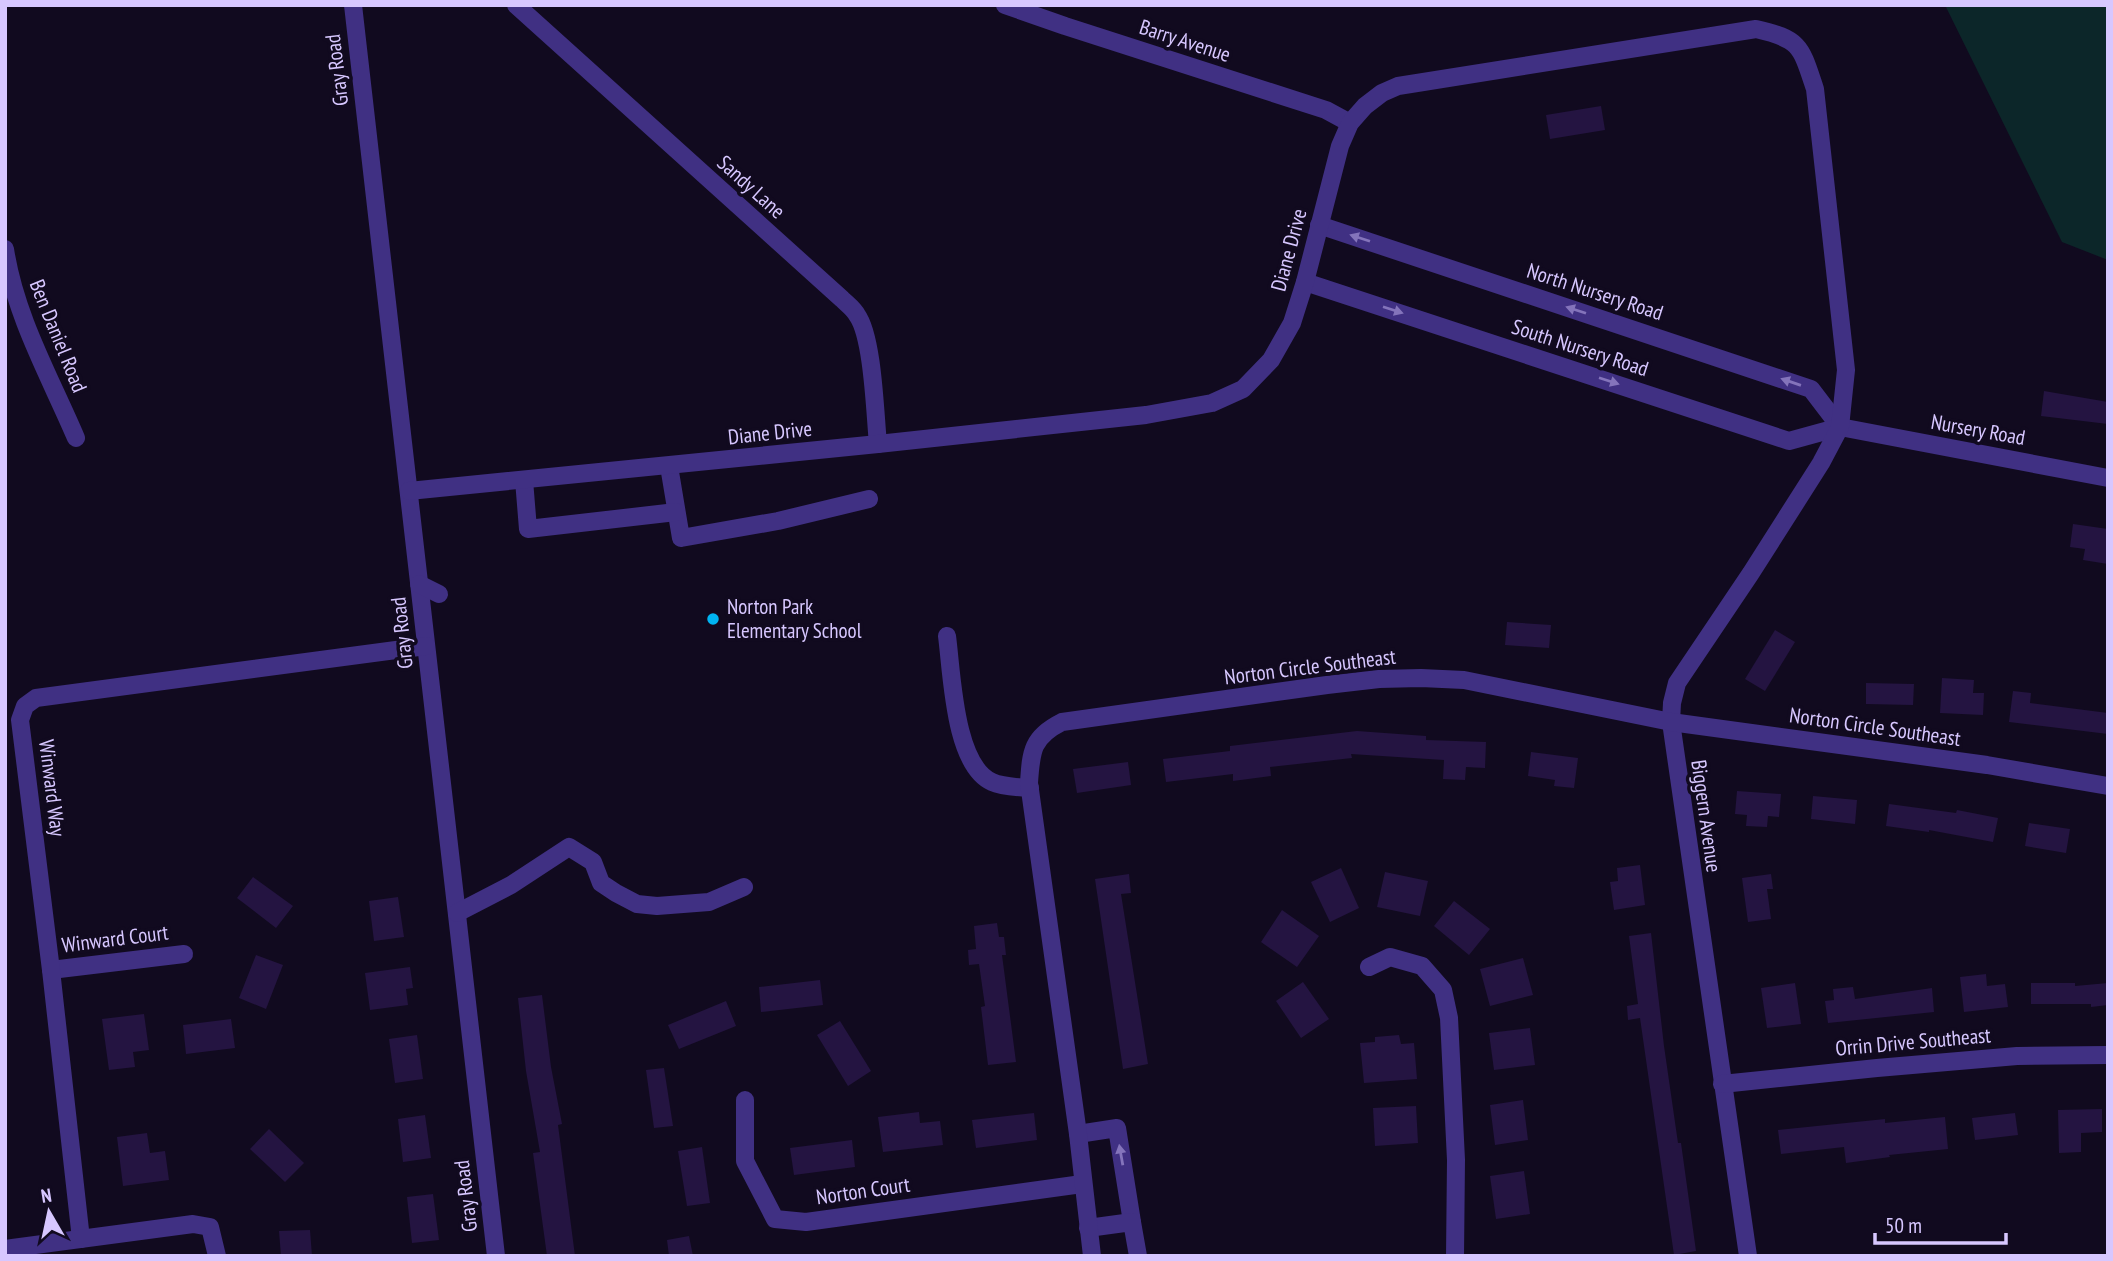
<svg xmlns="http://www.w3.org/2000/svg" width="2113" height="1261" viewBox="0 0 2113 1261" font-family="'PT Sans Narrow',sans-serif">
<rect width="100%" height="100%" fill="#110a1f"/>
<!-- green -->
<path fill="#0c2629" d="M1945,5H2108V260L2062,242Z"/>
<!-- building -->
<g fill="#241441">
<path d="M1601,106L1605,130L1550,139L1546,115Z"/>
<path d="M2044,391L2108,402V424L2041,416Z"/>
<path d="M2073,524L2108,529V564L2083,560L2085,549L2070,547Z"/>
<path d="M1507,622L1551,625L1549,648L1505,645Z"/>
<path d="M1775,630L1795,642L1765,691L1745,679Z"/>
<path d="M1942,678L1974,680L1973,693H1984L1983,715L1940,713Z"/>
<path d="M1866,683L1914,684L1913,705L1866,704Z"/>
<path d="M2013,691L2031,693L2030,703L2108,713V734L2009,722Z"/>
<path d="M1357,731L1426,736V740L1486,742L1485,768L1466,767L1465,780L1443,779L1444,760L1351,754L1352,758L1270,767L1271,776L1233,781V774L1166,782L1163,759L1230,751V746Z"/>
<path d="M1531,752L1578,758L1574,788L1554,786L1555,780L1528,776Z"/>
<path d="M1128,762L1131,785L1077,793L1073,769Z"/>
<path d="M1737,791L1781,794L1779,817L1768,816L1767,827L1746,826L1747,815L1735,814Z"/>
<path d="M1813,796L1857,800L1855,824L1811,819Z"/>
<path d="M1889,804L1956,813L1957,810L1998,818L1993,842L1929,830V832L1886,826Z"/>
<path d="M2029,823L2070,829L2066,853L2025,846Z"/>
<path d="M1640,865L1645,905L1614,910L1610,882L1618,881L1617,868Z"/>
<path d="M1341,868L1359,908L1330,922L1311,882Z"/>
<path d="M1385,872L1428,881L1420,916L1377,907Z"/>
<path d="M1129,874L1131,893L1121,894L1148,1064L1123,1069L1095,879Z"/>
<path d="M1771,874L1773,889H1767L1771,919L1748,922L1742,878Z"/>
<path d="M253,877L293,906L276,928L237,898Z"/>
<path d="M398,897L404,937L374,941L369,901Z"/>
<path d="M1454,901L1490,929L1469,955L1434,926Z"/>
<path d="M1282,910L1319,936L1297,967L1261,942Z"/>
<path d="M997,923L999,937H1004L1006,955H1002L1016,1062L988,1065L981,1007L985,1006L979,964L969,965L968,950L976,949L974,926Z"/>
<path d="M1651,933L1664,1046L1678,1143H1681L1696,1251L1674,1255L1640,1018L1628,1020L1627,1006L1638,1004L1629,936Z"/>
<path d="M256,955L283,965L266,1009L239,998Z"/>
<path d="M1523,958L1533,995L1490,1006L1480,969Z"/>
<path d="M410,967L413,988L406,989L408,1005L370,1010L365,973Z"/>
<path d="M1986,974L1987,986L2005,984L2008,1007L1964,1012L1960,977Z"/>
<path d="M820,980L823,1005L761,1012L759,987Z"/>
<path d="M1303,982L1329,1019L1301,1038L1276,1001Z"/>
<path d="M1795,983L1801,1024L1767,1028L1761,988Z"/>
<path d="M2031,983H2075V986L2108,983V1005L2091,1007V1004H2031Z"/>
<path d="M1853,987L1855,999L1932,988L1934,1012L1828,1023L1825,1001L1834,1000L1833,989Z"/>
<path d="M542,995L551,1067L562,1124L558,1125L575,1256H547L533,1153L540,1152L526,1071L518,998Z"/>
<path d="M726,1001L736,1026L679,1049L668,1025Z"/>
<path d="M144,1014L149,1050L133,1052L135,1067L109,1070L102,1019Z"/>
<path d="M231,1019L235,1048L186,1054L183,1025Z"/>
<path d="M840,1021L871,1071L848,1086L817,1035Z"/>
<path d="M1530,1028L1535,1065L1494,1070L1489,1033Z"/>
<path d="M417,1035L423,1079L395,1083L389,1039Z"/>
<path d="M1399,1035L1401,1044L1414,1043L1417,1079L1364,1083L1360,1043L1375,1042V1037Z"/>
<path d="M664,1068L673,1126L654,1128L646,1070Z"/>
<path d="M1523,1100L1528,1140L1495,1145L1490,1105Z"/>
<path d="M1416,1106L1418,1143L1375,1146L1373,1108Z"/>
<path d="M2102,1109V1132L2081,1133V1152L2059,1153L2058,1110Z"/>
<path d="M919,1112L920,1123L940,1121L943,1145L883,1152L878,1117Z"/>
<path d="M1034,1113L1037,1140L976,1148L972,1120Z"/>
<path d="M2015,1113L2018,1135L1975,1140L1972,1118Z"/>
<path d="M425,1115L431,1158L403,1162L398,1119Z"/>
<path d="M1945,1117L1948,1149L1889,1155L1890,1157L1846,1163L1844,1147L1781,1154L1778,1130L1885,1119V1123Z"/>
<path d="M269,1129L304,1163L285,1182L250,1149Z"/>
<path d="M147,1133L150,1153L165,1151L169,1180L123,1186L117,1137Z"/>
<path d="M852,1140L855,1167L794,1175L790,1148Z"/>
<path d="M702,1147L710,1203L687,1206L678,1151Z"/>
<path d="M1524,1171L1530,1214L1496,1219L1490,1176Z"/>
<path d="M433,1194L439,1240L412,1243L407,1197Z"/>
<path d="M310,1230L312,1256H281L279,1231Z"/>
<path d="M689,1236L693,1256H669L667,1240Z"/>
</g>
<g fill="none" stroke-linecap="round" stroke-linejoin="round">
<!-- minor -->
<g stroke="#403083" stroke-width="18">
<path d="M353,5L496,1256"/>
<path d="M516,5L842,299C847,304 854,309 857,315C873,337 875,414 878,444"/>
<path d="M1005,5L1065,26L1326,110L1350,123"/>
<path d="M1319,225L1811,389L1840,427"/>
<path d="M5,249C15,316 50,377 76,438"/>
<path d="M1305,282L1789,441L1840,427L2108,478"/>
<path d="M669,466L681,538L778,521L869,499"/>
<path d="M524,480L528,529L676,512"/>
<path d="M409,491L878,444L1146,415L1212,403L1243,389L1271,360L1292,323L1305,282L1340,146L1350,123L1365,106L1382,93L1398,86L1417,83L1756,29C1801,39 1801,47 1815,89L1846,370L1840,427L1821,463L1751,573L1677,683L1672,703L1671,722L1748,1256"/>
<path d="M419,584L439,594"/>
<path d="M947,636C952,673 954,765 992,782C1003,787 1017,787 1030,788"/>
<path d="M457,913L511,885L569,847L593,862L601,883L616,893L637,904L657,906L709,902L744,887"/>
<path d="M1369,967L1390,957L1422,966L1443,990L1449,1018L1456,1160L1455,1256"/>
<path d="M51,970L184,954"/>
<path d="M1722,1084L1877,1068L2017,1056L2108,1055"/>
<path d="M745,1100V1161L775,1219L806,1222L1082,1184"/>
<path d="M1078,1134L1117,1128L1132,1222"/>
<path d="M1088,1228L1132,1222L1138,1256"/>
<path d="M81,1239L51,970L20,720L25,706L36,698L426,646"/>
<path d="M5,1249L193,1224L210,1227L217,1256"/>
<path d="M1092,1256L1078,1134L1029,783C1031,751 1032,737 1062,722L1327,685L1379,679L1421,678L1464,680L1671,722L1987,765L2108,786"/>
</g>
</g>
<!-- one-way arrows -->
<defs><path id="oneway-solid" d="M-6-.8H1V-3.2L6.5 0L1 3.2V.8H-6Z" transform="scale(1.75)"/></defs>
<g fill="#8474bb">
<use href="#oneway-solid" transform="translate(1360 238) rotate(-162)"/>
<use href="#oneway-solid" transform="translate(1393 310) rotate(18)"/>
<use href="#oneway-solid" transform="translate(1576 310) rotate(-162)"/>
<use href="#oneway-solid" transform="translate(1609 381) rotate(18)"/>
<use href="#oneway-solid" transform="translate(1791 382) rotate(-161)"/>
<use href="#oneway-solid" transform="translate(1121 1155) rotate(-100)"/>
</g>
<!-- markers -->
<circle fill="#00b4f2" stroke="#110a1f" stroke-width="2.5" cx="713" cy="619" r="7"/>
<g text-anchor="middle" stroke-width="7" stroke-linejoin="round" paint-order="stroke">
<!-- street labels -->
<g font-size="21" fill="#d7c7ff" stroke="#110a1f">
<text transform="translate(1185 41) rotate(18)" y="7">Barry Avenue</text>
<text transform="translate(337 70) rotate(-97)" y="7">Gray Road</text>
<text transform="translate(751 187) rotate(42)" y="7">Sandy Lane</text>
<text transform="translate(1289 250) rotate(-75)" y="7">Diane Drive</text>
<text transform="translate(1595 292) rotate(18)" y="7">North Nursery Road</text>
<text transform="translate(58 336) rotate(68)" y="7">Ben Daniel Road</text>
<text transform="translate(1580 348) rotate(18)" y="7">South Nursery Road</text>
<text transform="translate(1978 430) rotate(10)" y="7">Nursery Road</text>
<text transform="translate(770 433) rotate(-6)" y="7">Diane Drive</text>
<text transform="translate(402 633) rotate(-96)" y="7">Gray Road</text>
<text transform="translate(1310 667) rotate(-7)" y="7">Norton Circle Southeast</text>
<text transform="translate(1875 727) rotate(8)" y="7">Norton Circle Southeast</text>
<text transform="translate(52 788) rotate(83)" y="7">Winward Way</text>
<text transform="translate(1706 816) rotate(82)" y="7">Biggern Avenue</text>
<text transform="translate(115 939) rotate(-7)" y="7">Winward Court</text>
<text transform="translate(1913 1042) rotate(-5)" y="7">Orrin Drive Southeast</text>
<text transform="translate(863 1191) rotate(-8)" y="7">Norton Court</text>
<text transform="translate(466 1196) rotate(-97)" y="7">Gray Road</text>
</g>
<!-- poi labels -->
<g font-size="21" fill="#d7c7ff" stroke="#110a1f" text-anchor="start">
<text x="727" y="614">Norton Park<tspan x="727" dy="24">Elementary School</tspan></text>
</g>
</g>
<!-- border -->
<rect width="2113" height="1261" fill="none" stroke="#d7c7ff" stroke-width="14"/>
<!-- north arrow -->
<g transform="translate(49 1212) rotate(351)" stroke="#110a1f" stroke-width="5" paint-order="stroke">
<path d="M0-5L12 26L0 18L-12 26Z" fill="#d7c7ff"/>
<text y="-10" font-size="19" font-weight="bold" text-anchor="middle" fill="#d7c7ff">N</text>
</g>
<!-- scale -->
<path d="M1875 1233v10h131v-10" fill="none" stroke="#d7c7ff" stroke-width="3.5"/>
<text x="1885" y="1233" font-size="21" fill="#d7c7ff" stroke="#110a1f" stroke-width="5" paint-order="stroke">50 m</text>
</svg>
